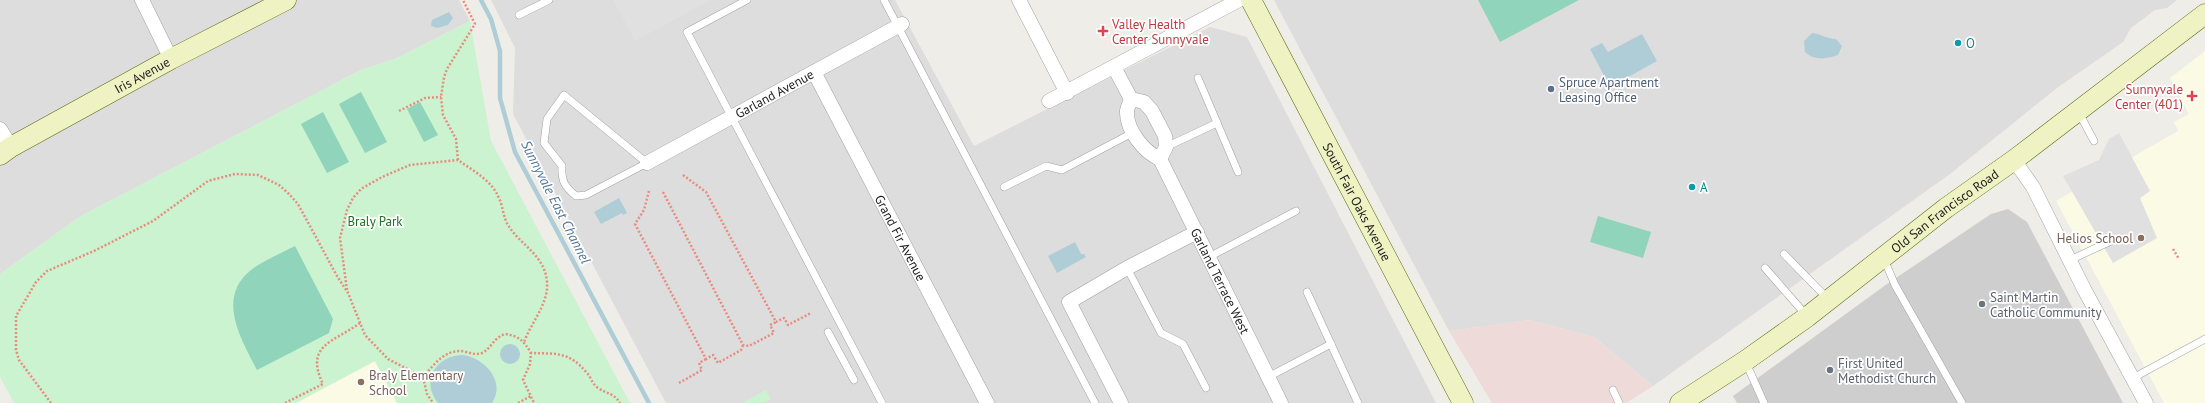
<svg xmlns="http://www.w3.org/2000/svg" width="2205" height="403" viewBox="0 0 2205 403" font-family="'PT Sans',sans-serif">
<rect width="100%" height="100%" fill="#efede8"/>
<!-- residential -->
<g fill="#dedddd">
<path d="M0,0H459L470,21L395,59L361,70L81,216L0,274Z"/>
<path d="M491,0H895L974,146L1210,27L1247,37L1436,403H666L513,114L515,48Z"/>
<path d="M1274,0H2177L2167,8L2155,10L2131,28L2123,42L2057,88L1950,174L1653,386L1594,337L1529,320L1449,331Z"/>
</g>
<!-- commercial -->
<path fill="#eedbd9" d="M1529,320L1594,337L1653,386L1626,403H1492L1449,331Z"/>
<!-- education -->
<g fill="#fbfbe5">
<path d="M2205,51V403H2164L2056,201L2178,131L2174,122L2189,114L2170,78Z"/>
<path d="M375,361L397,403H296Z"/>
</g>
<!-- religious -->
<path fill="#cecece" d="M2008,209L2027,222L2123,403H1737L1733,396L1887,284L1991,214Z"/>
<!-- park -->
<g fill="#cbf3cf">
<path d="M470,21L491,141L630,403H397L375,361L296,403H14L0,377V274L81,216L361,70L395,59Z"/>
<path d="M766,390L771,399L762,403H742Z"/>
</g>
<!-- pitch -->
<g fill="#90d4bb">
<path d="M1478,0H1579L1500,42Z"/>
<path d="M361,92L387,142L365,153L339,104Z"/>
<path d="M420,102L438,135L424,142L407,109Z"/>
<path d="M323,112L349,162L327,173L301,124Z"/>
<path d="M1598,216L1651,232L1643,258L1590,242Z"/>
<path d="M295,246L333,319L329,333L257,370C241,339 216,298 251,270C264,260 280,254 295,246Z"/>
</g>
<!-- parking -->
<g fill="#e0e0e0">
<path d="M613,0H711L635,41Z"/>
<path d="M2119,133L2150,191L2140,198L2157,238L2113,263L2063,176L2099,160L2109,139Z"/>
</g>
<!-- water -->
<g fill="#aecdd7">
<path d="M449,12L453,18L448,25L437,28L431,26L432,20Z"/>
<path d="M1812,33C1821,34 1827,39 1836,39L1842,46L1838,55C1827,59 1814,61 1805,52L1804,41Z"/>
<path d="M1642,34L1657,61L1610,87L1590,49L1602,43L1608,52Z"/>
<path d="M619,198L627,213L623,215L622,213L601,224L594,212Z"/>
<path d="M1075,242L1081,254H1084L1086,257L1057,273L1048,256Z"/>
<circle cx="510" cy="354" r="10"/>
<path d="M463,355C485,358 506,382 492,403H438C420,381 436,355 463,355Z"/>
</g>
<g fill="none" stroke-linecap="round" stroke-linejoin="round">
<!-- stream -->
<path stroke="#aecdd7" stroke-width="4.5" d="M481,0L491,19L500,51V98L515,152L649,403"/>
<!-- lane casing -->
<g stroke="#a1a1a1" stroke-width="8">
<g id="lane">
<path d="M747,0L687,32L882,403"/>
<path d="M884,0L1095,403"/>
<path d="M519,15L549,0"/>
<path d="M1198,78L1238,172"/>
<path d="M564,95L647,163L586,195L576,196C565,187 561,181 562,166L544,143L547,119Z"/>
<path d="M2079,113L2094,141"/>
<path d="M1166,147L1217,123"/>
<path d="M1004,187L1046,166L1062,170L1134,132"/>
<path d="M1784,254L1828,299"/>
<path d="M1209,257L1296,211"/>
<path d="M1884,259L1895,285L1962,403"/>
<path d="M2070,260L2111,241"/>
<path d="M1127,268L1161,333L1183,344L1206,388"/>
<path d="M1765,268L1807,316"/>
<path d="M1307,292L1358,403"/>
<path d="M828,332L854,380"/>
<path d="M1746,363L1764,403"/>
<path d="M1268,377L1331,344"/>
<path d="M2133,378L2205,339"/>
<path d="M1613,390L1619,403"/>
</g>
</g>
<!-- street casing -->
<g stroke="#a1a1a1" stroke-width="15">
<g id="street">
<path d="M142,0L171,59"/>
<path d="M1019,0L1067,93"/>
<path id="s1" d="M1114,67L1131,99C1130,103 1127,108 1127,111C1126,130 1144,152 1160,159L1281,403"/>
<path id="s2" d="M814,72L987,403"/>
<path d="M1131,99L1144,102L1152,111L1165,136L1166,147L1160,159"/>
<path d="M1049,101L1239,0"/>
<path d="M0,129L11,147"/>
<path d="M2014,160L2033,187L2084,289L2146,403"/>
<path id="s3" d="M647,163L902,24"/>
<path d="M1121,403L1069,302L1127,268L1197,232"/>
</g>
</g>
<!-- secondary casing -->
<g stroke="#5f6b13" stroke-width="21">
<g id="secondary">
<path id="s4" d="M1251,0L1463,403"/>
<path id="s5" d="M0,155L11,147L171,59L286,0"/>
<path id="s6" d="M1680,403L1745,361L1807,317L1946,208L2014,160L2205,14"/>
</g>
</g>
<!-- path -->
<g stroke="#e88c7f" stroke-width="2.5" stroke-dasharray="2 2" stroke-linecap="butt">
<path d="M399,111L425,98L441,97"/>
<path d="M458,160L456,139L443,115L441,97L444,77L447,69L475,24L463,0"/>
<path d="M683,175L706,192L776,322L784,318L788,325L811,313"/>
<path d="M649,191L644,210L635,224L706,359L713,355L718,363L741,350L743,345"/>
<path d="M663,192L743,345L749,346L774,333L770,325L776,322"/>
<path d="M2173,249L2179,259"/>
<path d="M347,290L340,238L347,210L353,198L361,189L382,177L410,165L458,160C472,170 491,180 498,196C503,205 503,217 508,225C520,245 545,255 547,282C549,303 531,323 524,342"/>
<path d="M531,352L530,364L523,380L534,403"/>
<path d="M423,377C433,366 443,351 460,351C467,351 474,356 482,353C491,349 493,338 505,334C519,336 524,341 531,353C556,354 569,351 587,373C591,377 592,384 598,388C607,394 614,393 620,403"/>
<path d="M679,383L702,370L699,363L706,359"/>
<path d="M51,403L19,360L16,350V316L36,282L47,271L94,251L153,221L208,181L235,174L258,175L279,185L289,194L298,204L337,276L348,293L365,335L388,359L423,377L427,394L433,403"/>
<path d="M285,403L323,384C304,345 334,342 360,323"/>
<path d="M518,403L531,396"/>
</g>
<!-- lane -->
<use href="#lane" stroke="#fff" stroke-width="7"/>
<!-- street -->
<use href="#street" stroke="#fff" stroke-width="14"/>
<!-- secondary -->
<use href="#secondary" stroke="#eff2c3" stroke-width="20"/>
</g>
<!-- markers -->
<g fill="#e0444e" stroke="#fff" stroke-width="1.5">
<path d="M1101 25h4v4h4v4h-4v4h-4v-4h-4v-4h4z"/>
<path d="M2190 90h4v4h4v4h-4v4h-4v-4h-4v-4h4z"/>
</g>
<g fill="#0f9aa8" stroke="#fff" stroke-width="1.5">
<circle cx="1958" cy="43" r="4"/>
<circle cx="1692" cy="187" r="4"/>
</g>
<circle fill="#5c6f8a" stroke="#fff" stroke-width="1.5" cx="1551" cy="89" r="4"/>
<g fill="#8d6e63" stroke="#fff" stroke-width="1.5">
<circle cx="2141" cy="238" r="4"/>
<circle cx="361" cy="382" r="4"/>
</g>
<g fill="#6b7280" stroke="#fff" stroke-width="1.5">
<circle cx="1982" cy="304" r="4"/>
<circle cx="1830" cy="370" r="4"/>
</g>
<g text-anchor="middle" stroke-width="3.5" stroke-linejoin="round" paint-order="stroke">
<!-- health labels -->
<g font-size="13" fill="#be3a42" stroke="#fff" text-anchor="start">
<text x="1112" y="29">Valley Health<tspan x="1112" dy="15">Center Sunnyvale</tspan></text>
<text x="2183" y="94" text-anchor="end">Sunnyvale<tspan x="2183" dy="15">Center (401)</tspan></text>
</g>
<!-- culture labels -->
<g font-size="13" fill="#0d838f" stroke="#fff" text-anchor="start">
<text x="1966" y="48">O</text>
<text x="1700" y="192">A</text>
</g>
<!-- street labels -->
<g font-size="13" fill="#202020" stroke="#fff">
<text dy="5" stroke="none"><textPath href="#s5" startOffset="163">Iris Avenue</textPath></text>
<text dy="5" stroke="none"><textPath href="#s3" startOffset="145">Garland Avenue</textPath></text>
<text dy="5" stroke="none"><textPath href="#s4" startOffset="228">South Fair Oaks Avenue</textPath></text>
<text dy="5" stroke="none"><textPath href="#s6" startOffset="327">Old San Francisco Road</textPath></text>
<text dy="5" stroke="none"><textPath href="#s2" startOffset="187">Grand Fir Avenue</textPath></text>
<text dy="5" stroke="none"><textPath href="#s1" startOffset="246">Garland Terrace West</textPath></text>
</g>
<!-- service labels -->
<g font-size="13" fill="#4e5e75" stroke="#fff" text-anchor="start">
<text x="1559" y="87">Spruce Apartment<tspan x="1559" dy="15">Leasing Office</tspan></text>
</g>
<!-- park labels -->
<g font-size="13" fill="#1a7223" stroke="#fff">
<text x="375" y="226">Braly Park</text>
</g>
<!-- education labels -->
<g font-size="13" fill="#785e54" stroke="#fff" text-anchor="end">
<text x="2133" y="243">Helios School</text>
<text x="369" y="380" text-anchor="start">Braly Elementary<tspan x="369" dy="15">School</tspan></text>
</g>
<!-- worship labels -->
<g font-size="13" fill="#5b616d" stroke="#fff" text-anchor="start">
<text x="1990" y="302">Saint Martin<tspan x="1990" dy="15">Catholic Community</tspan></text>
<text x="1838" y="368">First United<tspan x="1838" dy="15">Methodist Church</tspan></text>
</g>
<!-- water labels -->
<g font-size="14" font-style="italic" fill="#54779d" stroke="#fff">
<text transform="translate(556 202) rotate(63)" y="5">Sunnyvale East Channel</text>
</g>
</g>
</svg>
